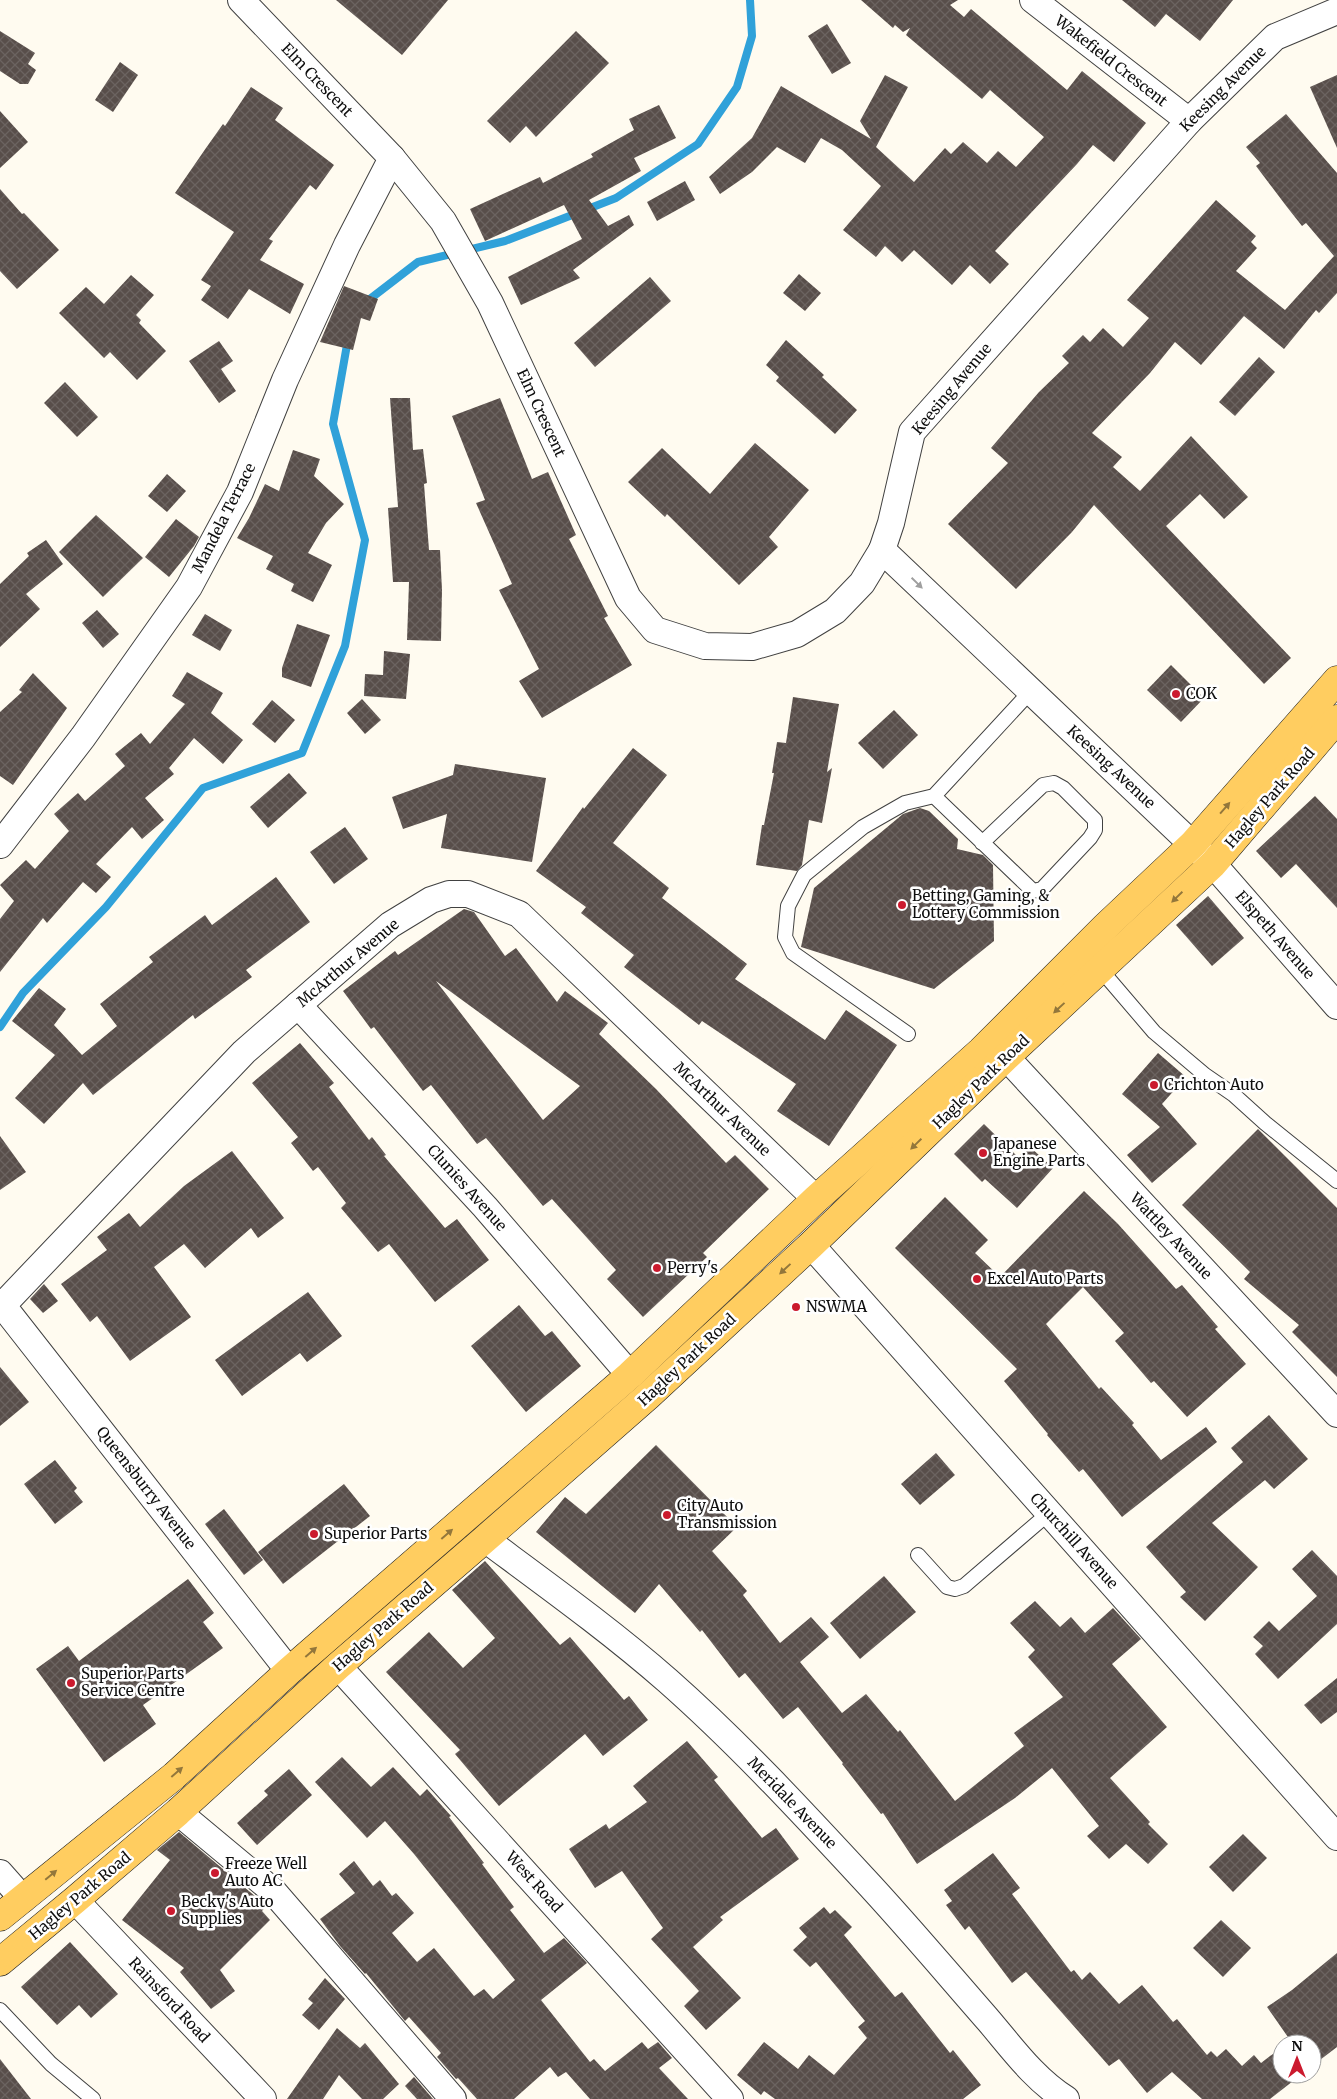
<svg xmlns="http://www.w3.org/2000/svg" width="1337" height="2099" viewBox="0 0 1337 2099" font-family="Merriweather,serif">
<defs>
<pattern id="building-cross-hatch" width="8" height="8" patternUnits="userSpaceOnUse" patternTransform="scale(1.25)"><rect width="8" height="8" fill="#584e4a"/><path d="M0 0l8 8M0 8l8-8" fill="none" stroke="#6b6360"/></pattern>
</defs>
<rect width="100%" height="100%" fill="#fffbf0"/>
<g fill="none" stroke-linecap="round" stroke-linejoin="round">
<!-- stream -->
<g stroke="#30a1d9" stroke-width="8">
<path d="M366,302L418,262L505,241L616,198L698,144L737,87L752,36L750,0"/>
<path d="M0,1027L23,993L106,907L203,788L302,753L345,646L365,540L333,424L348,339"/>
</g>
</g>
<!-- building -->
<g fill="url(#building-cross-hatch)" fill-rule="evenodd">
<path d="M336,0H448L402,55Z"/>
<path d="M861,0H958L950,5L964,17L971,9L1067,90L1082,71L1146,123L1114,162L1093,145L1077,164L995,251L1009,264L990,284L970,265L952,285L914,250L902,262L885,246L876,257L843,230L881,186L842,150L821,138L805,163L777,147L752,172L720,194L709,177L752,138L781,86L871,139L860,121L885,75L908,87L876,147L914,182L945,148L951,154L963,142L987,163L998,151L1016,167L1044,137L990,90L982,99L906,35L910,28L903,32L895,25L893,28Z"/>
<path d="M1122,0H1233L1200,41L1166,14L1155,27Z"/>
<path d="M827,24L851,63L832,74L808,36Z"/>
<path d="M0,31L35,53L28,64L36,70L28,84H20L0,71Z"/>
<path d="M576,31L609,63L536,137L526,126L510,143L487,121Z"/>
<path d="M120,62L138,75L113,112L95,100Z"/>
<path d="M1337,75V148L1310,87Z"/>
<path d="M251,87L283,108L275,120L334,165L316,190L310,185L269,239L273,241L260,260L304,284L290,314L249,289L228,319L201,300L211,286L201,280L234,232L175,193L206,148L223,124L225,126Z"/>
<path d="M659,105L676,138L634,158L641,171L589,200L608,226L629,215L634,225L573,270L580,278L521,305L508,277L582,239L564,205L485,241L470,209L540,177L543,183L593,157L591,154L634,130L629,119Z"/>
<path d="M0,111L28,142L0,168Z"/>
<path d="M1286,114L1337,173V293L1319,313L1316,310L1284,349L1244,316L1201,365L1175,342L1150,373L1092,433L1122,457L1113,467L1140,491L1191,436L1248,497L1224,519L1200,494L1166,526L1291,658L1264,684L1094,505L1072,532L1016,589L948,524L1008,463L991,448L1039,392L1069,363L1062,356L1083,335L1090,342L1103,328L1123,347L1149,318L1127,300L1216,200L1256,236L1251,242L1257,248L1236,271L1285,310L1334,256L1306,223L1302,226L1287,207L1256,166L1260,163L1246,147Z"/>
<path d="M685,181L695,200L657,221L647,202Z"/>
<path d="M0,189L22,214L24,213L59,250L17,289L0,271Z"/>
<path d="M799,274L821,293L805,311L783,293Z"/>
<path d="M131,275L154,295L136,315L141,320L139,323L166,351L137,380L110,352L104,358L59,313L86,287L104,304Z"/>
<path d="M650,277L671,301L595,367L574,343Z"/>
<path d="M344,286L378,299L370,321L361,318L353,350L320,342Z"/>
<path d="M786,340L824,375L822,377L857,410L835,434L776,381L779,377L766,365Z"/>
<path d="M219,341L233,361L221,369L236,391L219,403L189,361Z"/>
<path d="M1259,357L1275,372L1235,416L1219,402Z"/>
<path d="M65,382L98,417L77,437L44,403Z"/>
<path d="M390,398H410L413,450L423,449L427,483L424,484L429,550H440L442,590L441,641L407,640L409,582H393L388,508L398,507Z"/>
<path d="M500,398L532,479L548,472L576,535L569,539L608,616L604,618L632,665L542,718L519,681L539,669L499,590L512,584L476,503L485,500L452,416Z"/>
<path d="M755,443L809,490L769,537L778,547L739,585L667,514L665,517L628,482L662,448L710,494Z"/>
<path d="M293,450L320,459L314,476L344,504L326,523L308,553L332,565L313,602L291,591L294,584L266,569L273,556L237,538L249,518L265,484L279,491Z"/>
<path d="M167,474L186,491L167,512L148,496Z"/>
<path d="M96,515L143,558L103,597L59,552Z"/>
<path d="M176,519L199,537L194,546L169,577L145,557Z"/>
<path d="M46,540L63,564L26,594L40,609L0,647V584L29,556L27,553Z"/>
<path d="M97,610L119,634L103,648L82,623Z"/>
<path d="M205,614L232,630L220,651L192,635Z"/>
<path d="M297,624L330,635L311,687L282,677V668Z"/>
<path d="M384,651L410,654L406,699L364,696L365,674L383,675Z"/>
<path d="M1171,665L1204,698L1181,722L1147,690Z"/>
<path d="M187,672L223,693L211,713L243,740L223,764L194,738L169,768L174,774L145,798L164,820L142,839L132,827L96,864L111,877L96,893L83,882L47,923L43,918L0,972V919L14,901L0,885L26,860L35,869L69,831L54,814L78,793L85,801L125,766L115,754L141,733L150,744L185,704L172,696Z"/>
<path d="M33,673L67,708L13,785L0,776V712L22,692L19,690Z"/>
<path d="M793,697L839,704L827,772L832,768L822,823L809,820L802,865L797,871L756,865L762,825H764L774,773H772L777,742L786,743Z"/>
<path d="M362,699L381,720L365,734L347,713Z"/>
<path d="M272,700L295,720L275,743L252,724Z"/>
<path d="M894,710L918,735L883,769L858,743Z"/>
<path d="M633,748L667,775L613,843L669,888L662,898L747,964L735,979L825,1040L846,1010L897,1045L829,1146L777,1111L796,1084L702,1021L699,1025L624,967L634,955L581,913L586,907L536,871L583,807L584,809Z"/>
<path d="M455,764L546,778L532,862L441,848L447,814L403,829L392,797L453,775Z"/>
<path d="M289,773L307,793L268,828L250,807Z"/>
<path d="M1315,796L1337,819V908L1296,864L1281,878L1256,851Z"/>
<path d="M920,808L929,811L958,839L957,849L983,855L993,865L994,941L934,989L801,947L814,888L903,814Z"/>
<path d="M345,827L368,859L334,884L310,852Z"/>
<path d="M276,877L310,922L246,970L252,977L195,1019L193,1015L93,1095L83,1083L44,1124L15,1098L55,1055L12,1021L39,988L66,1009L54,1025L82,1055L117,1026L100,1004L153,962L149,957L205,915L212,925Z"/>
<path d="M1208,896L1244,938L1212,966L1176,925Z"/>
<path d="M464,909L474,912L505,956L516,948L557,1002L565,991L608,1023L599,1034L656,1089L726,1163L735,1155L769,1189L703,1253L707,1257L643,1317L607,1279L616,1270L552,1199L543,1206L486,1138L477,1144L431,1085L423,1091L374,1027L371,1029L343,991L395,951L398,955ZM436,981L580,1086L543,1120Z"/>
<path d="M300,1043L334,1083L329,1087L369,1140L372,1137L386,1155L384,1156L445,1228L457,1219L489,1260L435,1302L389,1244L378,1252L341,1208L346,1203L318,1167L313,1171L291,1143L298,1137L252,1083Z"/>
<path d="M1158,1053L1186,1077L1162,1104L1197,1144L1152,1183L1127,1155L1160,1127L1122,1094Z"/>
<path d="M984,1124L1018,1157L1029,1146L1053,1168L1017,1208L985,1179L982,1182L954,1154Z"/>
<path d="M1258,1129L1337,1208V1377L1292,1332L1299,1325L1244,1279L1250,1272L1182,1205Z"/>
<path d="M0,1136L26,1172L0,1190Z"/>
<path d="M232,1151L284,1218L258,1238L251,1228L205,1268L184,1244L154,1267L191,1317L130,1361L97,1316L90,1322L61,1284L107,1250L97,1237L129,1213L140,1227L184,1186Z"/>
<path d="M1084,1191L1118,1224L1176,1289L1182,1285L1218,1327L1215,1329L1246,1364L1187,1417L1154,1381L1151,1383L1115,1341L1124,1333L1083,1287L1046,1324L1099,1389L1101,1387L1134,1423L1132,1425L1161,1460L1206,1427L1217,1442L1122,1517L1083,1469L1079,1472L1047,1435L1048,1434L1004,1381L1017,1369L895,1248L945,1197L988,1240L975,1253L1000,1277Z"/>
<path d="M44,1284L58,1301L43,1313L30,1299Z"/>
<path d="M308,1292L342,1336L307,1362L300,1353L242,1396L215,1360Z"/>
<path d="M519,1305L545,1336L552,1331L581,1366L526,1412L471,1346Z"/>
<path d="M0,1367L29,1402L0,1426Z"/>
<path d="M1269,1415L1308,1459L1274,1489L1265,1480L1212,1523L1258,1567L1205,1621L1180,1597L1186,1592L1146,1547L1243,1462L1231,1448Z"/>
<path d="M656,1445L737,1527L712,1551L747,1591L743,1595L780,1643L811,1617L829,1637L800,1662L842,1713L866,1694L898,1732L900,1730L955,1801L1024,1746L1014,1733L1063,1697L1028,1657L1035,1650L1010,1623L1035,1601L1060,1627L1071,1617L1085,1633L1113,1608L1141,1639L1112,1664L1167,1727L1110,1778L1150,1822L1148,1824L1168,1844L1148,1864L1126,1844L1109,1859L1087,1836L1099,1826L1052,1768L1015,1798L917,1864L883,1813L881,1814L842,1764L843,1763L798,1707L783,1719L745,1673L739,1678L702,1630L700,1632L659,1584L635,1613L536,1532L565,1497L586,1514Z"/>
<path d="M936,1453L955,1475L920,1505L901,1484Z"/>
<path d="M55,1460L77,1488L74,1491L83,1502L55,1524L24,1484Z"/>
<path d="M344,1484L370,1516L283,1584L258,1552Z"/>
<path d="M224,1509L263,1560L244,1575L205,1524Z"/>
<path d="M1312,1550L1337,1576V1624L1278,1679L1255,1654L1263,1646L1253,1637L1269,1621L1279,1631L1317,1596L1292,1569Z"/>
<path d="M485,1561L560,1645L570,1637L624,1700L629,1696L648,1720L603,1756L585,1734L499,1806L455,1754L460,1750L386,1672L429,1632L463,1668L495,1638L452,1590Z"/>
<path d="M884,1576L916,1612L860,1659L830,1623Z"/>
<path d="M188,1579L214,1613L203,1622L223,1648L143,1705L156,1724L104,1762L36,1669L68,1646L79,1661Z"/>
<path d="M1337,1678V1712L1321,1724L1304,1705Z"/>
<path d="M687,1741L718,1777L714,1780L762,1838L776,1828L799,1859L720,1917L723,1920L693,1947L741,1998L706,2030L684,2006L699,1991L651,1939L663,1928L622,1871L595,1888L569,1849L606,1824L609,1829L647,1802L633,1786Z"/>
<path d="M342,1757L371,1787L393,1767L420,1796L427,1789L451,1816L449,1817L484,1863L482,1864L514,1907L510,1910L544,1953L564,1938L587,1963L541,2000L590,2062L594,2059L605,2071L642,2042L648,2049L658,2042L672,2058L659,2068L688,2099H590L566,2072L558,2077L550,2067L514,2099H477L458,2078L456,2079L437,2057L441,2053L409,2017L405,2021L366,1973L365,1974L340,1946L320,1919L355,1893L339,1874L354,1861L373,1886L380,1880L392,1896L396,1893L414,1913L392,1933L417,1962L434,1948L474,1996L484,1989L493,1999L515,1980L414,1854L385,1821L367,1838L315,1782Z"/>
<path d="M289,1769L312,1795L257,1845L237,1823L268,1795L264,1791Z"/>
<path d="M179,1832L262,1902L266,1906L262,1911L270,1920L220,1970L235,1991L211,2009L180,1972L184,1968L122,1920L170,1860L157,1850Z"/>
<path d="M1243,1834L1267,1858L1233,1892L1209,1867Z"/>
<path d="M993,1853L1020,1888L1012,1894L1071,1972L1074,1970L1082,1980L1090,1972L1119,2004L1142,1985L1173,2022L1177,2019L1207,2055L1211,2051L1217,2057L1226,2049L1242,2066L1254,2055L1261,2063L1282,2047V2074H1302L1270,2099H1202L1172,2072L1147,2093L1119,2059L1109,2066L1026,1972L1012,1983L969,1926L965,1930L946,1905L952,1901L944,1890Z"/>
<path d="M824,1907L830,1914L835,1910L852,1927L844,1935L895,1997L902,1992L950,2053L953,2050L981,2085L963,2099H775L764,2091L761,2095L737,2075L764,2042L798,2069L809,2055L834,2075L867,2038L858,2027L865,2021L816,1962L810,1967L793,1950L807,1937L799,1928Z"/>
<path d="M1221,1920L1251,1948L1223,1977L1193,1948Z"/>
<path d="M70,1942L118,1994L91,2018L79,2005L57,2025L21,1987Z"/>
<path d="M1337,1953V2047L1312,2066V2044H1285L1290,2040L1267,2007L1292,1990Z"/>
<path d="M325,1978L345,1999L319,2030L302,2015L313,2003L308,1999Z"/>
<path d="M337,2028L360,2048L365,2043L399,2084L383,2099H362L339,2075L323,2099H287Z"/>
<path d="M0,2059L31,2099H0Z"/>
<path d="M414,2077L433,2099H417L405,2086Z"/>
</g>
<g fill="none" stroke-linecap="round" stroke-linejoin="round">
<!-- lane casing -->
<g stroke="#414141" stroke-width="16">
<g id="lane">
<path d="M934,796L1033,891L1042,889L1090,838L1095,830V820L1063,788L1054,783L1043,785L982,843"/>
<path d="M1101,970L1154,1032L1205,1075L1234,1095L1265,1123L1337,1181"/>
<path d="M908,1034L793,953L785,937L788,906L804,875L863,827L905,803L934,796L1031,691"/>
<path d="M918,1555L947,1587L955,1589L964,1586L1049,1513"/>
<path d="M0,2010L51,2064L93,2099"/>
</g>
</g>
<!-- street casing -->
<g stroke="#414141" stroke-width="28">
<g id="street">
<path d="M241,0L392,158L443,221L490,303L628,598L655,630L705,646L752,647L797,634L835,611L862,583L882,550L891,523L912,432L1189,121L1275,37L1337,11"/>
<path d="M1033,0L1189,121"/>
<path d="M882,550L1213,864L1337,1006"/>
<path d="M0,845L83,737L189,587L240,492L285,380L347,245L392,158"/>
<path d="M298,1005L485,1207L630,1375"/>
<path d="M1006,1057L1337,1414"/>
<path d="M811,1245L1337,1837"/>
<path d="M3,1306L289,1671"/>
<path d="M0,1308L244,1052L390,925L431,900L449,894H468L519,914L816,1199"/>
<path d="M485,1539C547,1585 611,1631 668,1681C737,1742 800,1810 863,1878C906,1924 947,1973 989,2021C1012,2048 1035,2080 1066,2099"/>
<path d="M338,1666L730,2099"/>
<path d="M178,1812L273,1891L453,2099"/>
<path d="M0,1873L23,1899"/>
<path d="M75,1900L263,2099"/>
</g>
</g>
<!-- primary casing -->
<g stroke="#1f1f1f" stroke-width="29">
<g id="primary">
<path d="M0,1917L174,1776L289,1671L630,1375L816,1199L981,1051L1106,926L1193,844L1337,680"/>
<path d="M0,1962L75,1900L178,1812L338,1666L485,1539L648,1396L811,1245L1006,1057L1213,864L1337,719"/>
</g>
</g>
<!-- lane -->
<use href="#lane" stroke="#fff" stroke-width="14"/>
<!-- street -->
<use href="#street" stroke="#fff" stroke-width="26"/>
<!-- primary -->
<use href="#primary" stroke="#ffcd60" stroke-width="28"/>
</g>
<!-- one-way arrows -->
<defs><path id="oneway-solid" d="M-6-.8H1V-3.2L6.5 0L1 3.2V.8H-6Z" transform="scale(1.25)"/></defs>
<use fill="#9f9f9f" href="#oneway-solid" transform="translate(917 583) rotate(44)"/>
<g fill="#93773b">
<use href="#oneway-solid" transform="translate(1225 808) rotate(-49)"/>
<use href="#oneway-solid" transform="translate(1177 897) rotate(136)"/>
<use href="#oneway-solid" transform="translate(1059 1008) rotate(137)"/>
<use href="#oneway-solid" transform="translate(916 1144) rotate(136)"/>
<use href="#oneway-solid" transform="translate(785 1269) rotate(137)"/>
<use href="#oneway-solid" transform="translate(447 1534) rotate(-41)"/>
<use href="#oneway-solid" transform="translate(311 1652) rotate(-41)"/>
<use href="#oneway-solid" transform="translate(177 1772) rotate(-41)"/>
<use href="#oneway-solid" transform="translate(51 1875) rotate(-40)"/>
</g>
<!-- markers -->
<g fill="#cb1a2e" stroke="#fff" stroke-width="2">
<circle cx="1176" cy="694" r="5"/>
<circle cx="902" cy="905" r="5"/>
<circle cx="1154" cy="1085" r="5"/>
<circle cx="983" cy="1153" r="5"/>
<circle cx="657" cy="1268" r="5"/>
<circle cx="977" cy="1279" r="5"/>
<circle cx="796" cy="1307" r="5"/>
<circle cx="667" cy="1515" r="5"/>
<circle cx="314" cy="1534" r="5"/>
<circle cx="71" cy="1683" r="5"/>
<circle cx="215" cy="1873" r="5"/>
<circle cx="171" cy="1911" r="5"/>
</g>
<g text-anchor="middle" stroke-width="5" stroke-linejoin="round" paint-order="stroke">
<!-- street labels -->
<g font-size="15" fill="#0e0e0e" stroke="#fff">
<text transform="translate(1111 61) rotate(38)" y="5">Wakefield Crescent</text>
<text transform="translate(317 80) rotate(46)" y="5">Elm Crescent</text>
<text transform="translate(1223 89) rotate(-45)" y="5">Keesing Avenue</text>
<text transform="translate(952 389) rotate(-50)" y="5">Keesing Avenue</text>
<text transform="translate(541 413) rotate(65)" y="5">Elm Crescent</text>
<text transform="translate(224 518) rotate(-63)" y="5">Mandela Terrace</text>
<text transform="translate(1111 767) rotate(43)" y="5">Keesing Avenue</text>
<text transform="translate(1270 798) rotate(-49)" y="5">Hagley Park Road</text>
<text transform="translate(1275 935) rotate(49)" y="5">Elspeth Avenue</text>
<text transform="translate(348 963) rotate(-40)" y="5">McArthur Avenue</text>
<text transform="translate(981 1082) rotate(-44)" y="5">Hagley Park Road</text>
<text transform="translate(722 1109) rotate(44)" y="5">McArthur Avenue</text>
<text transform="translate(467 1188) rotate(48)" y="5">Clunies Avenue</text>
<text transform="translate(1171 1236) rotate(47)" y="5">Wattley Avenue</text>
<text transform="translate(687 1360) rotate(-43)" y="5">Hagley Park Road</text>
<text transform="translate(146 1488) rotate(52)" y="5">Queensburry Avenue</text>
<text transform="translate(1074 1541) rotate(48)" y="5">Churchill Avenue</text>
<text transform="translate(383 1627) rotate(-41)" y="5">Hagley Park Road</text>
<text transform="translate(792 1803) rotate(46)" y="5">Meridale Avenue</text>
<text transform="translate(534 1882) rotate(48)" y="5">West Road</text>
<text transform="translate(80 1896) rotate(-40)" y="5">Hagley Park Road</text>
<text transform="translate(169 2000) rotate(47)" y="5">Rainsford Road</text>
</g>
<!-- poi labels -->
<g font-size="15" fill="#0e0e0e" stroke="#fff" text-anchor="start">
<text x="1186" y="699">COK</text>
<text x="912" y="901">Betting, Gaming, &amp;<tspan x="912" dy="17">Lottery Commission</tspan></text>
<text x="1164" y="1090">Crichton Auto</text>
<text x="993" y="1149">Japanese<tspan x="993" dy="17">Engine Parts</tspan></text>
<text x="667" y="1273">Perry's</text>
<text x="987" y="1284">Excel Auto Parts</text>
<text x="806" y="1312">NSWMA</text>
<text x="677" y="1511">City Auto<tspan x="677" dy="17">Transmission</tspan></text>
<text x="324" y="1539">Superior Parts</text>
<text x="81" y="1679">Superior Parts<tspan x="81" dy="17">Service Centre</tspan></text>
<text x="225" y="1869">Freeze Well<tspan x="225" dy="17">Auto AC</tspan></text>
<text x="181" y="1907">Becky's Auto<tspan x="181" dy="17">Supplies</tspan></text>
</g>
</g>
<!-- north arrow -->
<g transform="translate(1297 2059)"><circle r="24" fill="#ffffff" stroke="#9f9f9f"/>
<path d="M0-4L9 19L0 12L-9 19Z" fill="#cb1a2e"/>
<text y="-8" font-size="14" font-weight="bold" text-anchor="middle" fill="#0e0e0e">N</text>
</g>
</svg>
